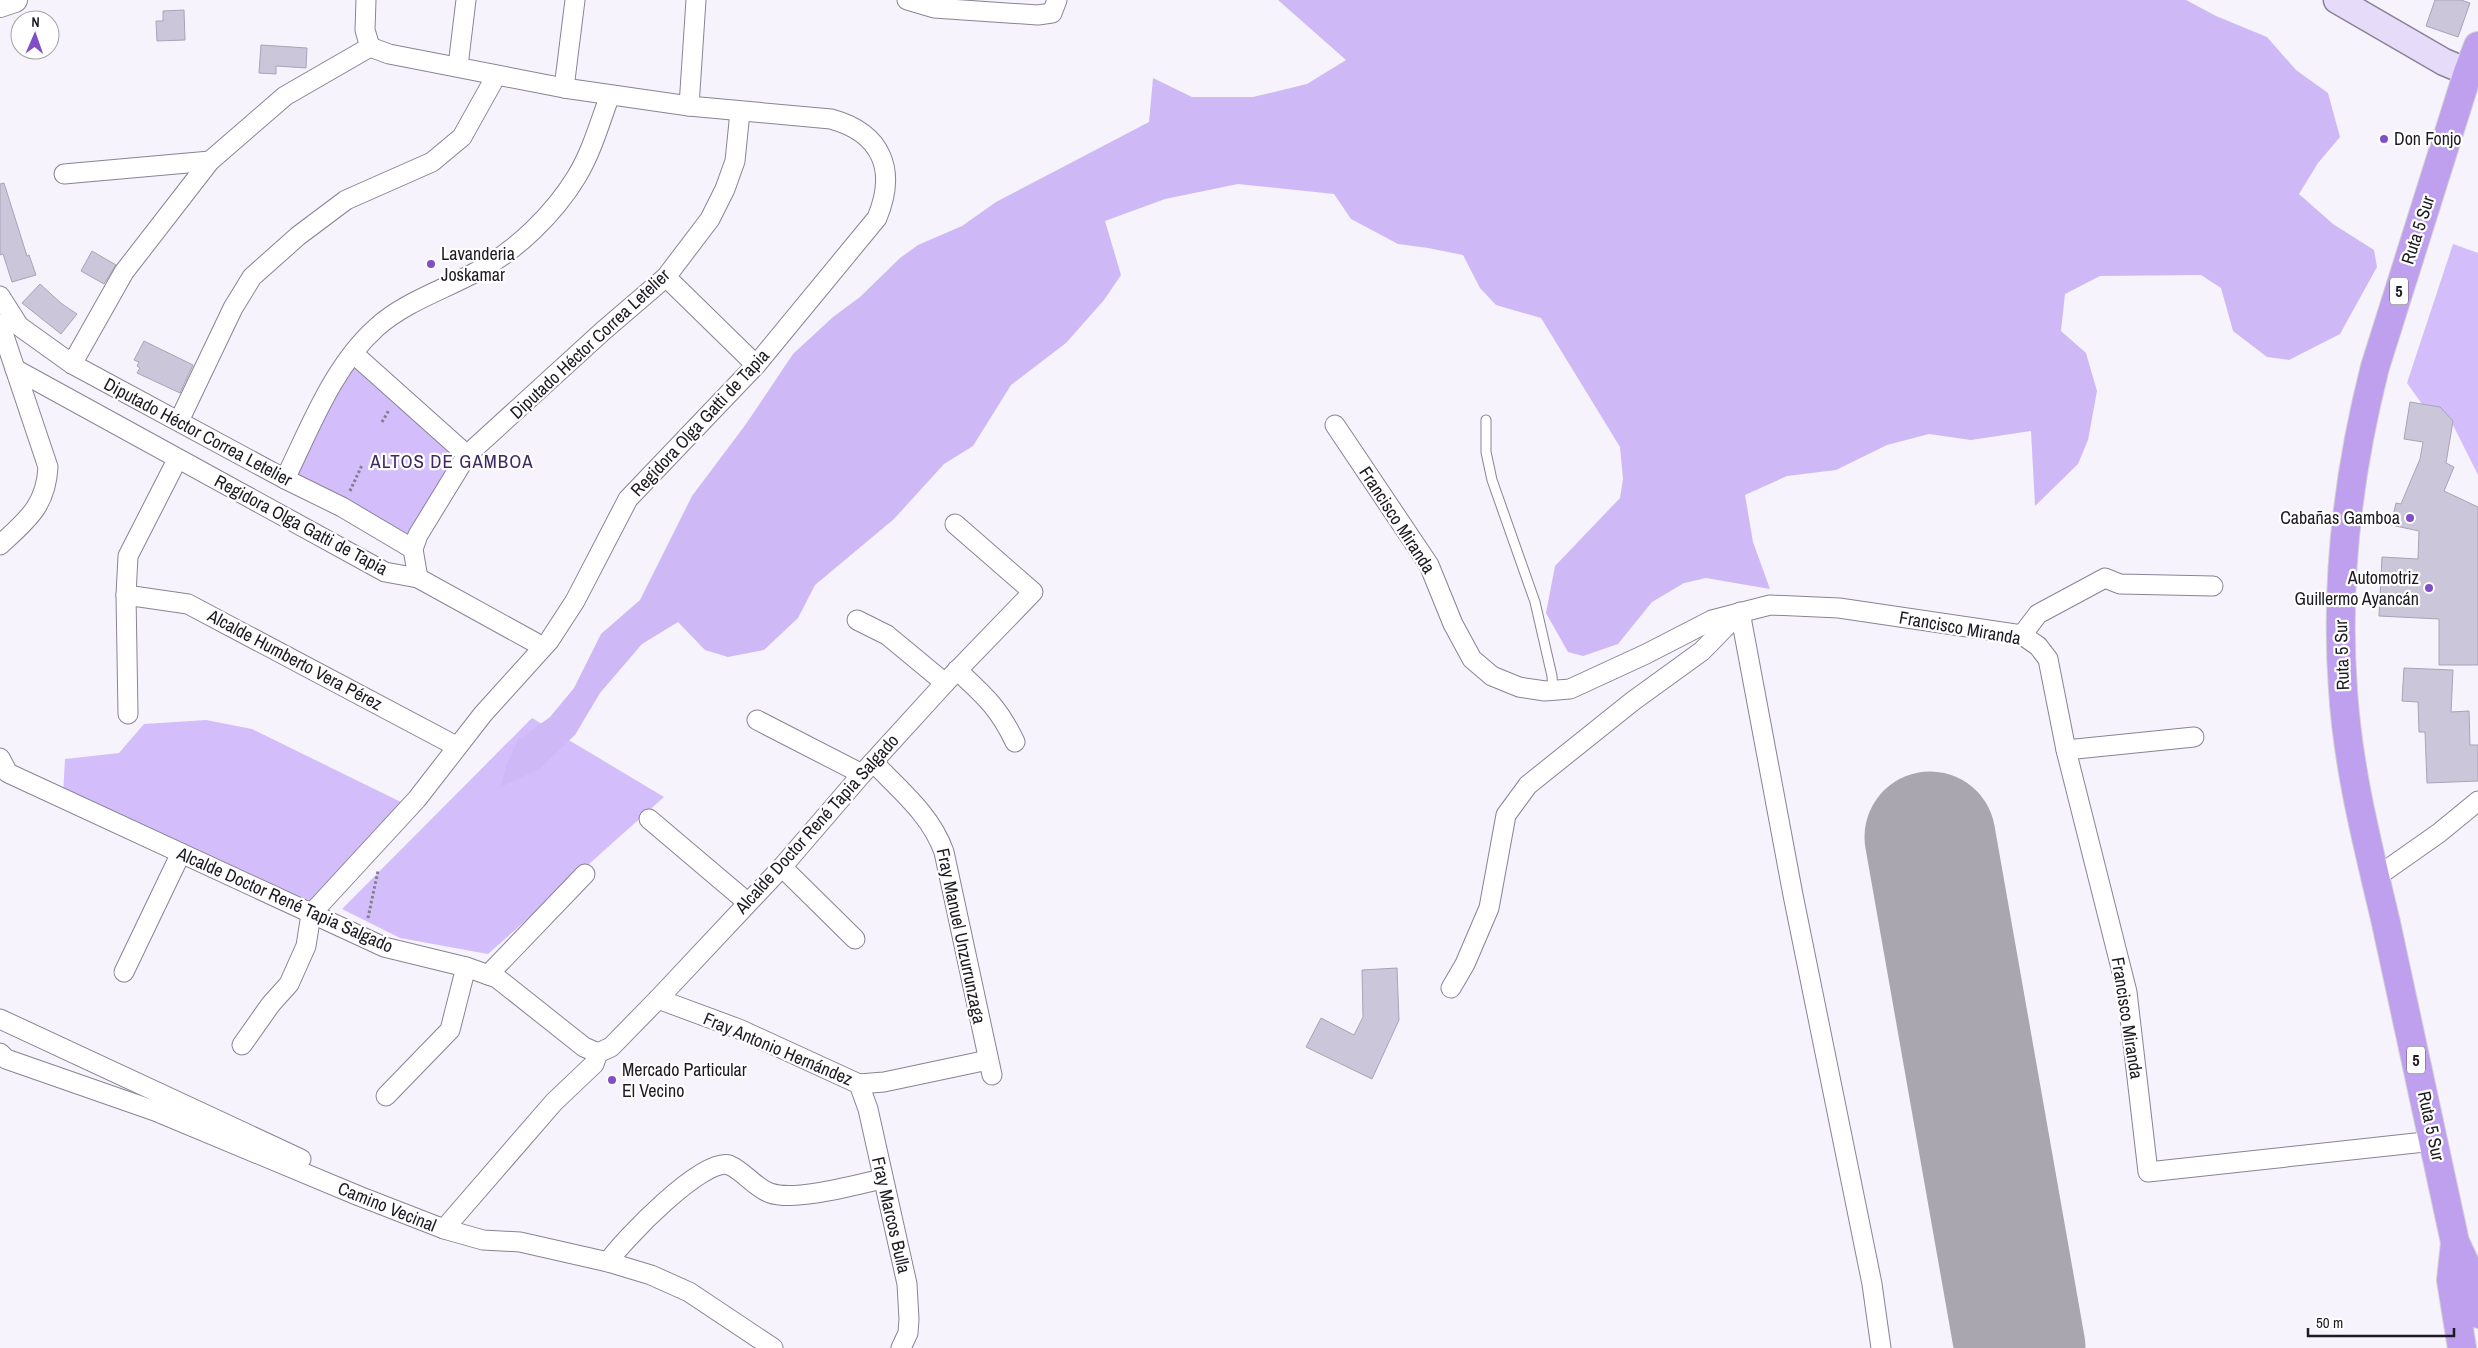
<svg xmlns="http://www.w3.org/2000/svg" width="2478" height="1348" viewBox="0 0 2478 1348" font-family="'Archivo Narrow',sans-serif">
<rect width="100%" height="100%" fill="#f6f3fc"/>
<!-- green -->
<g fill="#d3befb">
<path d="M2453,244L2478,253V475L2452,423L2429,414L2407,383Z"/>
<path d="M355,363L455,455L408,534L295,474L332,396Z"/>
<path d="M532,718L664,797L488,954L400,938L342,909Z"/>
<path d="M206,720L252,729L405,804L310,908L63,795L65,759L119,753L144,724Z"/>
</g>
<!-- forest -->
<path fill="#ceb9f6" d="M1278,0H2186L2216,16L2267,37L2296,70L2328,93L2340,137L2318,163L2299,194L2333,224L2374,250L2377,267L2340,334L2289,360L2267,357L2233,331L2221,288L2201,275L2100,276L2065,294L2061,331L2086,353L2097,391L2088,440L2078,464L2035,506L2031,431L1971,440L1929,434L1887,445L1836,470L1787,476L1745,495L1753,542L1770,589L1706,578L1684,583L1652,602L1618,644L1583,656L1568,652L1546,613L1555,566L1620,498L1623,479L1620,447L1541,318L1496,305L1480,288L1463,255L1428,248L1398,244L1351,219L1334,194L1238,184L1165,199L1105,221L1121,275L1104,300L1066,343L1011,385L973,446L944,464L894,519L815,585L798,618L764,650L728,657L705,650L678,622L642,644L600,693L575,735L539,769L501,787L506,766L518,740L550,717L574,688L601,634L640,600L692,496L746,424L793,354L833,317L860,297L900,258L918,245L962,226L996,202L1149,122L1153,78L1192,97H1253L1307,84L1346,60Z"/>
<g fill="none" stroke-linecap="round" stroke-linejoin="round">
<!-- runway -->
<path stroke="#aaa6af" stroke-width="131" d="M1930,837L2020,1348"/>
</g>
<!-- building -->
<g fill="#ccc6da" stroke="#a9a3b7">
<path d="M2435,0H2461L2470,3L2458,37L2426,26Z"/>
<path d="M184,10L185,40L157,41L156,21H163V11Z"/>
<path d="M261,45L307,48L306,68L276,66V74L259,73Z"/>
<path d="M4,183L27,256L29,255L36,275L12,282L3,254L0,255V184Z"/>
<path d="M92,251L116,265L104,284L81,271Z"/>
<path d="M40,284L62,304L77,314L61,334L22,303Z"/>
<path d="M144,341L193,365L180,393L137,373L140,368L137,366L139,362L134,360Z"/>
<path d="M2410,402L2440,407L2453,421L2446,463L2454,467L2444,491L2478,507V665H2439V619L2379,616L2382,557L2418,559L2419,531L2391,525L2396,503L2401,504L2420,459L2423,442L2404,439Z"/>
<path d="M2404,668L2453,670L2451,712L2469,711L2470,745H2478V781L2427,783L2425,732H2419L2418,702L2402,701Z"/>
<path d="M1397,968L1399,1020L1372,1079L1306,1047L1321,1018L1354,1035L1363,1017L1362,970Z"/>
</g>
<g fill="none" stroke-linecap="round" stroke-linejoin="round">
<!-- service casing -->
<g stroke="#898396" stroke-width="11">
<path id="service" d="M1486,420V452L1492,480L1535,602L1552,676L1553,690"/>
</g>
<!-- minor casing -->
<g stroke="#898396" stroke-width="21">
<g id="minor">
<path d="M366,0L365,30L370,47"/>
<path d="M907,0L934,8L1038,15L1052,13L1057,0"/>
<path d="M458,66L466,0"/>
<path d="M564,88L575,0"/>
<path d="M689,106L696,0"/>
<path d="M64,174L210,161"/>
<path d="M666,277L756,365"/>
<path d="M0,296L19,326L72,364L285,479L342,507L413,549"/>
<path d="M0,324L48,467C46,506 27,520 0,545"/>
<path d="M354,354L467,455"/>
<path d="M72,364L124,272L210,161L285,96L370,47"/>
<path d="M15,369L385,572L418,578L536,643L539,651"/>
<path d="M179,421L233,308L252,277L298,236L346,200L432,162L462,137L496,76"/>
<path d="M1335,425L1429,565L1453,624L1472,659L1492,676L1519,687L1545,691L1570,689L1646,654L1712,620L1770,605L1839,608L2022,635L2038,646L2048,659L2066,750L2127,992L2148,1172L2434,1141"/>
<path d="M285,479C310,428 333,366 377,327C405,302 443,290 476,272C516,251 554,214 577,176C592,151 600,122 610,95"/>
<path d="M418,578L413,549L418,535L467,455L603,331L666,277L710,219L725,189L735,161L740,112"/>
<path d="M126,595L188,604L456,746"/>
<path d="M1740,612L1793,895L1872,1284L1881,1348"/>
<path d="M857,620L887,635L945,683"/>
<path d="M2022,635L2038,614L2105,578L2120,584L2213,586"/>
<path d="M957,670C984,695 999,708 1015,742"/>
<path d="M128,714L126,595L128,556L177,460"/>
<path d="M757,720L862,774"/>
<path d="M2066,750L2194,737"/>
<path d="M0,758L8,773L384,947L466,967L497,978L584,1047L598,1053L611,1047L658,999L782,867L862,774L945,683L1033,592L955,524"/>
<path d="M873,762C900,790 931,815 944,852L992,1075"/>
<path d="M649,819L747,902"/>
<path d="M782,867L855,939"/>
<path d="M2375,878L2439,833L2478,801"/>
<path d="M311,914L417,799L483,714L549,641L575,601L628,499L756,365L877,218C897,170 882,133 831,119L689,106L564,88L389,54L370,47"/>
<path d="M124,972L181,853"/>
<path d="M488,975L585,874"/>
<path d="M1451,988L1465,964L1489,908L1506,815L1528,785L1633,701L1702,651L1739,613"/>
<path d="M658,999L739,1029L859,1084L884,1082L988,1060"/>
<path d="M0,1019L301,1159"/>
<path d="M242,1045L271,1004L289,984L306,946L311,914"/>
<path d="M0,1053L6,1059L155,1111L359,1196L444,1229L483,1240L520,1242L608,1262L651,1275L689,1292L773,1348"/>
<path d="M859,1084L868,1109L907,1284L909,1319L908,1333L901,1348"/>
<path d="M386,1096L450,1030L466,967"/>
<path d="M444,1229L554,1102L594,1064L598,1053"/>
<path d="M608,1262C622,1241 704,1156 729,1165C744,1171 755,1188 770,1193C795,1202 855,1185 882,1179"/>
</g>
</g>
<!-- tertiary casing -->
<g stroke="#898396" stroke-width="26">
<path id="tertiary" d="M0,5L15,0"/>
</g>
<!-- secondary casing -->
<g stroke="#898396" stroke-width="29">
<path id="secondary" d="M2337,0L2444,62L2468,72"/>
</g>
<!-- trunk casing -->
<g stroke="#d2d1d3" stroke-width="30">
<g id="trunk">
<path d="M2478,46L2468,72L2375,367C2348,473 2335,581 2343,690C2348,770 2368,846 2386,923C2409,1030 2433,1136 2455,1242L2471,1276L2478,1314"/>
<path d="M2455,1243L2451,1280L2462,1348"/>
</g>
</g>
<!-- path -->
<g stroke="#827f88" stroke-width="3" stroke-dasharray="2.5 2.5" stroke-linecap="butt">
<path d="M382,422L389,410"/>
<path d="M350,491L362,465"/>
<path d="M368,918L378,871"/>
</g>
<!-- service -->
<use href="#service" stroke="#fff" stroke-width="9"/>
<!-- minor -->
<use href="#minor" stroke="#fff" stroke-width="19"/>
<!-- tertiary -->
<use href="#tertiary" stroke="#fff" stroke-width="24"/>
<!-- secondary -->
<use href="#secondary" stroke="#e6dbf9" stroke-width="26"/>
<!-- trunk -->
<use href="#trunk" stroke="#bea0ef" stroke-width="28"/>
</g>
<!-- markers -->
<g fill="#814ec6" stroke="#fff" stroke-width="2">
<circle cx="2384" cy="139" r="5"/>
<circle cx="431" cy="264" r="5"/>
<circle cx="2410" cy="518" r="5"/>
<circle cx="2429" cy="588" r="5"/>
<circle cx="612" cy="1080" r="5"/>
</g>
<g text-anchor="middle" stroke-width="4.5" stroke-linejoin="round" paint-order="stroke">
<!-- shield labels -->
<g fill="#fff" stroke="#615f64" stroke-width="1">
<rect x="2390" y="277.5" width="18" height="27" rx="4"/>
<rect x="2407" y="1046.5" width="18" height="27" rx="4"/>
</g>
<g font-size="16" font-weight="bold" fill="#1d1a22">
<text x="2399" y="297">5</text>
<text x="2416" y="1066">5</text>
</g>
<!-- poi labels -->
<g font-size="18" fill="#1d1a22" stroke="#fff" text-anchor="start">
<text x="2394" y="145">Don Fonjo</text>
<text x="441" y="260">Lavanderia<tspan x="441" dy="21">Joskamar</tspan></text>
<text x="2400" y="524" text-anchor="end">Cabañas Gamboa</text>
<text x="2419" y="584" text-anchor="end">Automotriz<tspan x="2419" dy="21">Guillermo Ayancán</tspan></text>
<text x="622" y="1076">Mercado Particular<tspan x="622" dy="21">El Vecino</tspan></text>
</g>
<!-- street labels -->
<g font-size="18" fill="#1d1a22" stroke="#fff">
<text transform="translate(2418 230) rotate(-72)" y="6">Ruta 5 Sur</text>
<text transform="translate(590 344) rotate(-43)" y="6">Diputado Héctor Correa Letelier</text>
<text transform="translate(700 423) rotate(-47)" y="6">Regidora Olga Gatti de Tapia</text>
<text transform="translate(198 432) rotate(28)" y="6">Diputado Héctor Correa Letelier</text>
<text transform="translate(1397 520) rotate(57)" y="6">Francisco Miranda</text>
<text transform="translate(301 525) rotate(28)" y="6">Regidora Olga Gatti de Tapia</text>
<text transform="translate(1960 628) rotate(10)" y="6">Francisco Miranda</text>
<text transform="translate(2342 655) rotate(-92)" y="6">Ruta 5 Sur</text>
<text transform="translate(295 660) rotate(28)" y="6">Alcalde Humberto Vera Pérez</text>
<text transform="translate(817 824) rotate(-48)" y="6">Alcalde Doctor René Tapia Salgado</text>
<text transform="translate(285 900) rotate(24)" y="6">Alcalde Doctor René Tapia Salgado</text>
<text transform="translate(961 936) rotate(78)" y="6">Fray Manuel Unzurrunzaga</text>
<text transform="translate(2127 1018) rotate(81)" y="6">Francisco Miranda</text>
<text transform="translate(778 1049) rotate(23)" y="6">Fray Antonio Hernández</text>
<text transform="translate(2431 1126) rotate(78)" y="6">Ruta 5 Sur</text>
<text transform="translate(387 1207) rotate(22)" y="6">Camino Vecinal</text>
<text transform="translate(891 1215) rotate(77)" y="6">Fray Marcos Bulla</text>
</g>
<!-- neighbourhood labels -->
<g font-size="19" letter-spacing="1" fill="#402963" stroke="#fff">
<text x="452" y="468">ALTOS DE GAMBOA</text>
</g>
</g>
<!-- north arrow -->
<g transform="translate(35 35) rotate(2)"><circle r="24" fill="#ffffff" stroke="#a5a3a7"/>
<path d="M0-4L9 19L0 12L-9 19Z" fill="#814ec6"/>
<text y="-8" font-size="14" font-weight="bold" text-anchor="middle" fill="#1d1a22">N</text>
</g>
<!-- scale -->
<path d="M2308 1328v8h146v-8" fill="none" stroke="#1d1a22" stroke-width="2.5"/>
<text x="2316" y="1328" font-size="15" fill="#1d1a22" stroke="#ffffff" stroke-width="4" paint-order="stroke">50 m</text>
</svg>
